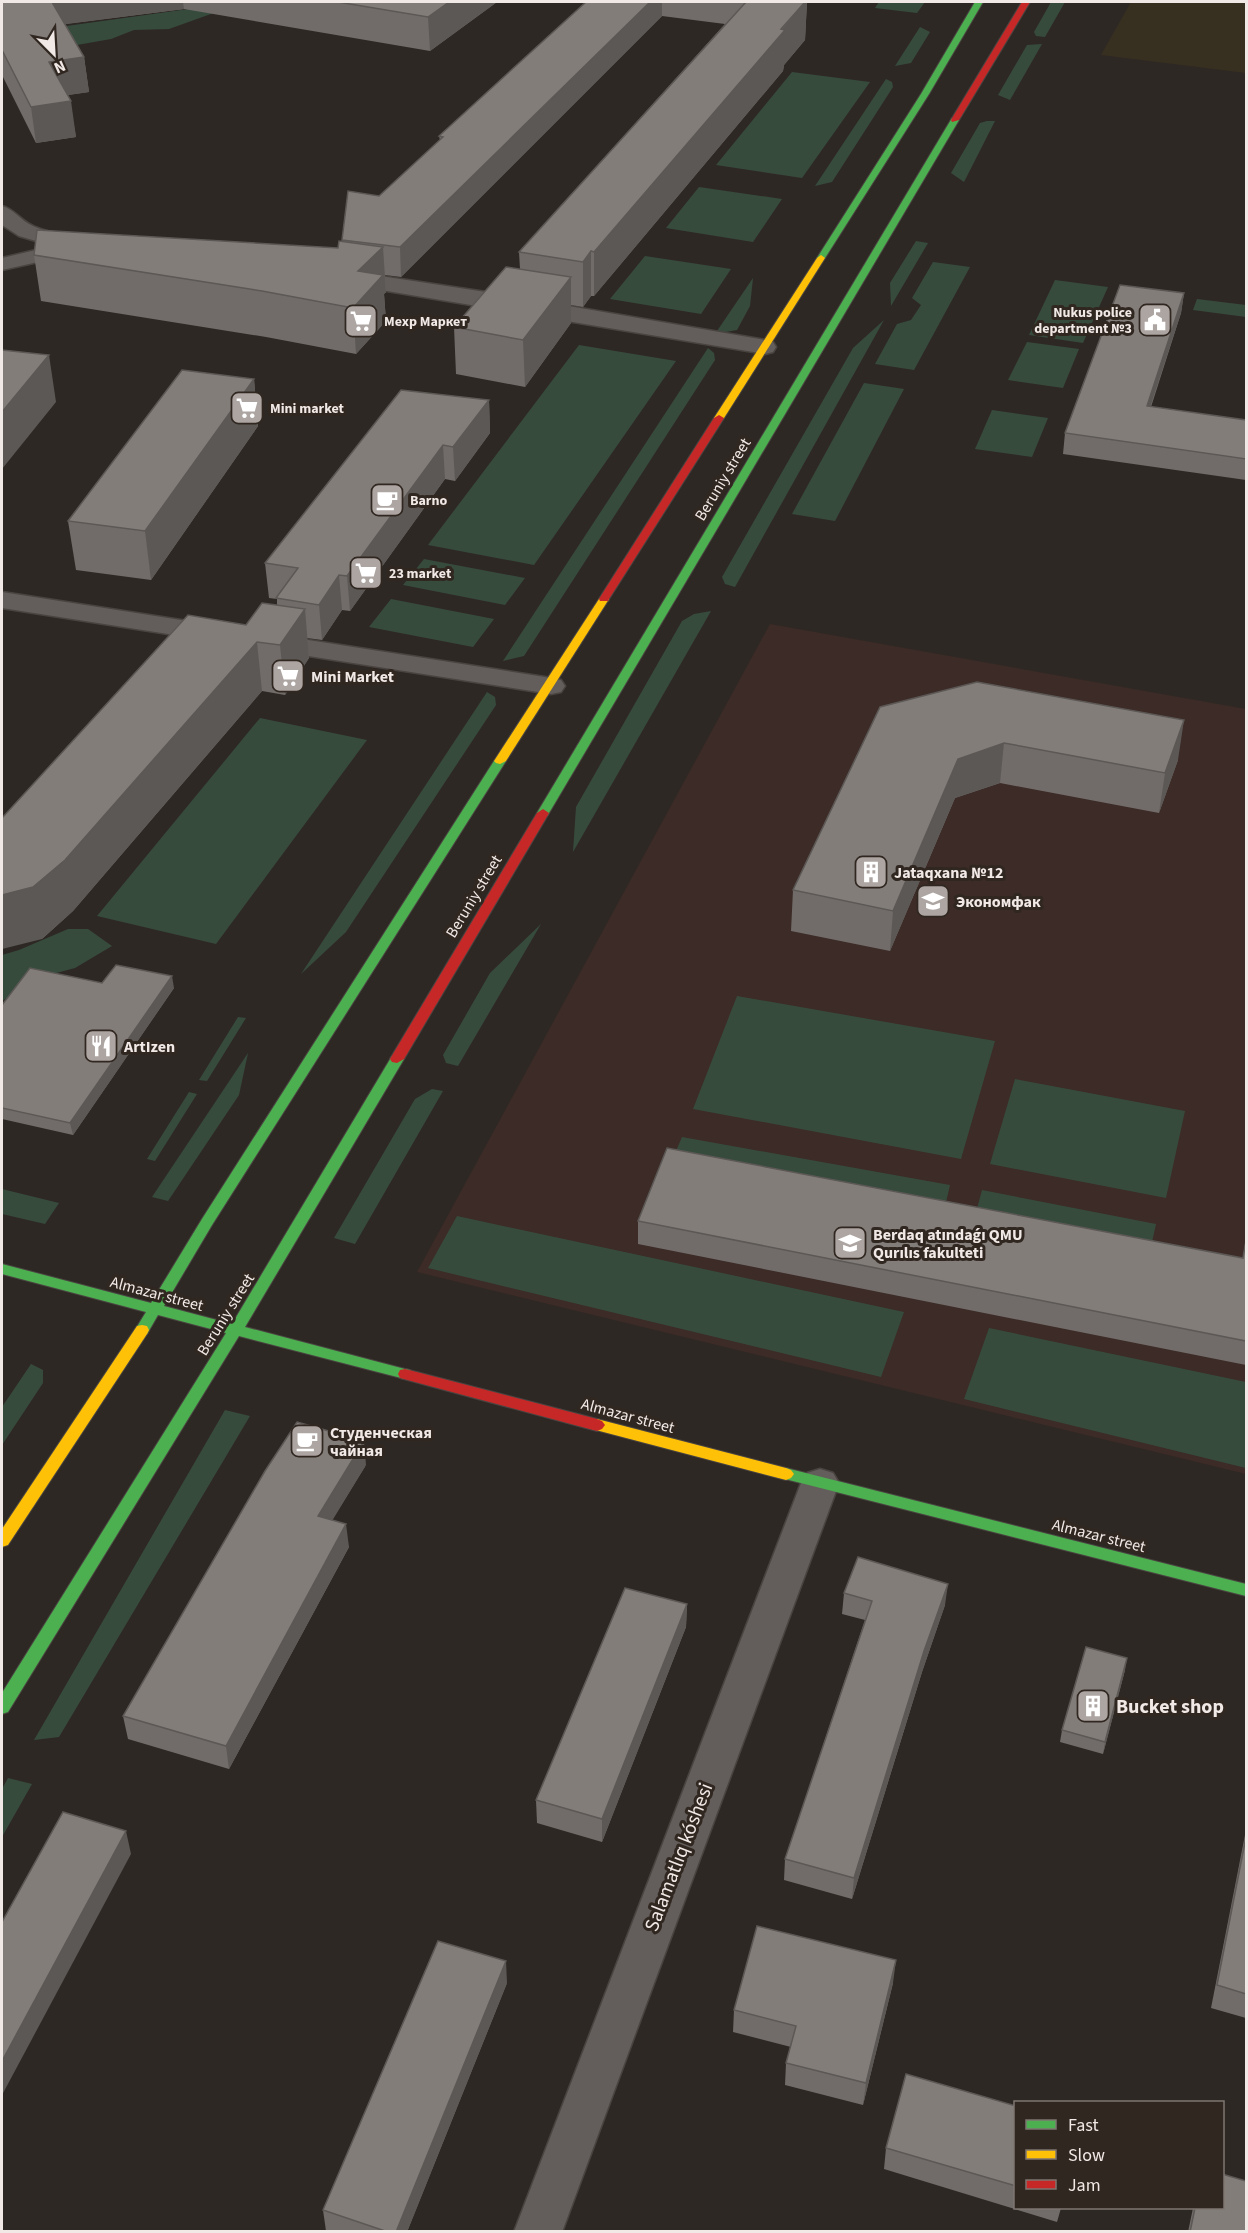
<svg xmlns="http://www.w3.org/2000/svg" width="1248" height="2233" viewBox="0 0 1248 2233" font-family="'Source Sans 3',sans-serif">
<rect width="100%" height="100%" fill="#2e2824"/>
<!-- industrial -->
<path fill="#372f20" d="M1131,2H1246V73L1101,55Z"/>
<!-- education -->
<path fill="#3c2b26" d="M770,624L1246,709V1474L417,1272Z"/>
<!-- green -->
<g fill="#374b3d">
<path d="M879,2H925L917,13L875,8Z"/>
<path d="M1051,2H1065L1045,37L1036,36L1034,32Z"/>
<path d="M236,5L169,29L134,30L111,39L54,49L2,35L210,6Z"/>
<path d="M920,27L930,32L911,63L895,66Z"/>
<path d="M1042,44L1010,100L998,95L1027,45Z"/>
<path d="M792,72L870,82L802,178L716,165Z"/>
<path d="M886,79L892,82L893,87L832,182L815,186Z"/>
<path d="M987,121H995L964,182L951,173L980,123Z"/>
<path d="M699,187L782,199L753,242L666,228Z"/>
<path d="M916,241L928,243L891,306L890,283Z"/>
<path d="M645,256L731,269L701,314L610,299Z"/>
<path d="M933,262L970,267L914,370L875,364L897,324L911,320L921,305L912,298Z"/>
<path d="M753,278L750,306L737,330L715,334Z"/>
<path d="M1055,280L1108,287L1083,343L1029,335Z"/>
<path d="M1197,299L1246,305V317L1193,310Z"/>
<path d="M884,320L735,587L725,584L722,577L853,348Z"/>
<path d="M1027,342L1079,349L1063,388L1008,380Z"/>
<path d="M579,345L676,361L534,565L428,545Z"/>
<path d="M708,348L714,353L715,360L524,656L503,661Z"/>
<path d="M864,383L904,389L835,521L792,514Z"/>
<path d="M992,410L1048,418L1032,457L975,449Z"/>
<path d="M424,559L525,578L505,605L403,585Z"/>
<path d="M391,599L494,619L473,647L369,627Z"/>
<path d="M711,611L573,852L576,807L682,621L694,614Z"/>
<path d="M487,692L495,697L496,705L346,932L301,974Z"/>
<path d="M260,718L367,740L216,944L97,916Z"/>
<path d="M541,924L458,1066L446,1063L443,1055L490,973Z"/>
<path d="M68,929H88L112,946L75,968L45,976L2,1001V955L19,950Z"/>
<path d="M737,996L995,1041L961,1159L693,1109Z"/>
<path d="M238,1017L246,1018L207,1081L199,1080Z"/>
<path d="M248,1053L239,1095L168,1201L152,1197Z"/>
<path d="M1015,1079L1185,1111L1166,1198L990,1164Z"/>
<path d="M432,1089L443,1091L355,1244L334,1238L415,1099Z"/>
<path d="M189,1092L197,1094L155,1161L147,1159Z"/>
<path d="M682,1137L950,1185L945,1207L673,1158Z"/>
<path d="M2,1189L59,1203L45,1224L2,1214Z"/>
<path d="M982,1190L1156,1224L1151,1247L976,1212Z"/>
<path d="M457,1216L904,1312L881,1377L428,1268Z"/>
<path d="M989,1328L1246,1382V1468L964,1399Z"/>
<path d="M31,1364L43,1370V1383L2,1445V1407Z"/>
<path d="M225,1410L250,1416L59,1737L34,1740Z"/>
<path d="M8,1778L32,1784L2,1837V1789Z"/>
</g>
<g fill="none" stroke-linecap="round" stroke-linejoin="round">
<!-- street casing -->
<g stroke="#4a4441" stroke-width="3">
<g id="street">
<path d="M2,206C14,209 21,221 33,226C51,234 70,236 89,240L92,245L89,250L83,252L2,270V258L53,246L19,236L2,225Z"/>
<path d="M341,270L499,294L765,340L773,342L776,347L773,352L765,354L333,282L330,277L333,272Z"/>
<path d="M2,592L551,678L561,680L565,686L561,692L551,694L2,608Z"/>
<path d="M820,1469L833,1473L839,1483L562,2232H514L801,1483L807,1473Z"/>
</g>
</g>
<!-- fast casing -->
<g stroke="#4a4441" stroke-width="2">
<g id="fast">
<path d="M975,2H983L929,94L825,258L818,260L817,258L921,94Z"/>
<path d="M952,118L959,120L549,813L547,816H539L537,813Z"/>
<path d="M500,758L506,761L212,1225L164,1306L232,1324L392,1056H402L404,1059L245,1327L405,1369L410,1370L412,1374L410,1378L405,1379L239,1336L8,1712L2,1714V1693L226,1333L158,1315L147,1334H137L135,1330L146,1312L2,1274V1264L151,1303L202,1219L494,761Z"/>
<path d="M786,1468L1246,1584V1596L781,1478L778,1474L781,1470Z"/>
</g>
</g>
<!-- slow casing -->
<g stroke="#4a4441" stroke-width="2">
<g id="slow">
<path d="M821,255L825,258L724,418L716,420L714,418L817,258Z"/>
<path d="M604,596L609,599L506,761L500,764L496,763L494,761L599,599Z"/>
<path d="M142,1325L147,1326L149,1330L147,1334L8,1545L2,1547V1529L137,1326Z"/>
<path d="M597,1419L786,1468L791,1470L794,1474L791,1478L786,1480L592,1429L589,1425L592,1421Z"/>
</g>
</g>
<!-- jam casing -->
<g stroke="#4a4441" stroke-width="2">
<g id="jam">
<path d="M1022,2H1030L959,120L952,122L951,120Z"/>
<path d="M719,415L724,418L609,599L608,601H600L599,599L714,418Z"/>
<path d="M543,809L549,813L404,1059L397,1063L392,1062L390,1059L537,813Z"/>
<path d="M405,1369L597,1419L602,1421L605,1425L602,1429L597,1431L400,1378L398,1374L400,1370Z"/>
</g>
</g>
<!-- street -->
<use href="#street" fill="#635e5b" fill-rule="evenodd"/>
<!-- fast -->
<use href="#fast" fill="#4caf50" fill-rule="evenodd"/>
<!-- slow -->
<use href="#slow" fill="#ffc107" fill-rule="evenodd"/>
<!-- jam -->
<use href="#jam" fill="#c62828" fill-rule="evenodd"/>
</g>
<!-- wall -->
<g fill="#716c69">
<path d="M2,2H497L430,51L184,9L65,24L84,57L89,92L68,95L76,137L36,143L2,75Z"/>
<path d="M586,2H807L805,40L784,65L783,71L594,296H591L583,307L571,305V323L525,387L456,374L454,327L520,269L519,252L725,24L662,16L401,277L385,275L386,292L384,294L386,321L356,354L266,337L41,301L34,255L338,248L342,242V240L379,196L440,140L439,136Z"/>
<path d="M1184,293L1181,313L1151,407L1246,420V480L1063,454L1065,433Z"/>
<path d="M254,379L258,426L151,580L76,570L68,521Z"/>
<path d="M489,400L490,433L455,481L445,479L350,611L342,610L322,640L307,638L309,658L285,695L262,691L73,911L42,939L246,625L277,605V599L269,598L265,563Z"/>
<path d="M977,682L1178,760L1159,813L1000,783L955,798L890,951L791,931L793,890Z"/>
<path d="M102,983L174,988L73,1135L2,1119V1005Z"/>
<path d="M638,1221L1243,1258L1246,1236V1365L638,1244Z"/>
<path d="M366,1465L332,1520L349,1547L229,1769L128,1739L123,1716Z"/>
<path d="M844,1593L945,1605L922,1672L852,1899L784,1880L785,1859L865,1620L842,1614Z"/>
<path d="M687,1604L686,1627L602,1842L537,1823L536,1800Z"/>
<path d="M1125,1670L1103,1754L1060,1742L1062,1730Z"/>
<path d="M1246,1830V2018L1211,2008Z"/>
<path d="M507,1983L407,2232L326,2231L323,2210Z"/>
<path d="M893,1983L863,2105L785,2085L786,2063L791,2047L733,2032L734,2010Z"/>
<path d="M1016,2106V2208H1061L1057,2222L884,2169L886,2148Z"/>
<path d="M1193,2208H1222L1246,2232H1188Z"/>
</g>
<!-- shaded-wall -->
<g fill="#5c5855">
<path d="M48,2H183L184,9L51,26Z"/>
<path d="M449,2H497L430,51L428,17Z"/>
<path d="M650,2H662V16L401,277L400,247Z"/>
<path d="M805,2H807L805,40L784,65L783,71L594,296V252Z"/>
<path d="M84,57L89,92L54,97L49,62Z"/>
<path d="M71,101L76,137L36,143L31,107Z"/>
<path d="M383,247L386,292L384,294L386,321L356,354L353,308L358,271Z"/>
<path d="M591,251V296L583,307V262Z"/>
<path d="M571,277V323L525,387L523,340Z"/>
<path d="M1184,293L1181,313L1144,426L1147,406Z"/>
<path d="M49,355L56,402L2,469V412Z"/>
<path d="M254,379L258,426L151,580L145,531Z"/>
<path d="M489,400L490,433L455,481L453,447Z"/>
<path d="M443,445L445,479L350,611L347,576Z"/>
<path d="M339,575L342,610L322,640L319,605Z"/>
<path d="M305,609L309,658L285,695L280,645Z"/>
<path d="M257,642L262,691L73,911L42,939L2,949V895Z"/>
<path d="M1184,720L1178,760L1159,813L1165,773Z"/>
<path d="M1004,743L1000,783L955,798L890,951L893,911L958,759Z"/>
<path d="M172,976L174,988L73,1135L70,1123Z"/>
<path d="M364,1441L366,1465L321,1539L318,1516Z"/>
<path d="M346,1524L349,1547L229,1769L226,1746Z"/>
<path d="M948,1584L945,1605L922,1672L852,1899L854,1878L924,1651Z"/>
<path d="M687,1604L686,1627L602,1842V1819Z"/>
<path d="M1127,1658L1125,1670L1103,1754L1105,1742Z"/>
<path d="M126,1831L131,1854L2,2095V2061Z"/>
<path d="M896,1960L893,1983L863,2105L866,2083Z"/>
<path d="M506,1961L507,1983L407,2232H396Z"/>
</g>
<!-- building -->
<g fill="#837d7a" stroke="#5c5855" stroke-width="1.5">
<path d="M2,2H52L84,57L49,62L71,101L31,107L2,50Z"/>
<path d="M338,2H449L428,17Z"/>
<path d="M586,2H650L400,247L342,240L348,191L379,196L443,137L439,136Z"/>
<path d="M746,2H805L781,29L785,30L594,252L591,251L583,262L519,252Z"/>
<path d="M37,230L338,248L339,241L383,247L358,271L383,275L353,308L262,291L34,255Z"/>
<path d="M506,267L571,277L523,340L454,327Z"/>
<path d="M1120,285L1184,293L1147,406L1246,420V459L1065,433Z"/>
<path d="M2,350L49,355L2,412Z"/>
<path d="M182,370L254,379L145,531L68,521Z"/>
<path d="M401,390L489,400L453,447L443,445L347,576L339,575L319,605L276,598L298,568L265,563Z"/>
<path d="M262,603L305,609L280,645L257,642L65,860L33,887L2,895V818L188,615L246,625Z"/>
<path d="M977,682L1184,720L1165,773L1004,743L958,759L893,911L793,890L880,707Z"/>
<path d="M116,965L172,976L70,1123L2,1108V1005L30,968L102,983Z"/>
<path d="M667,1148L1243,1258L1246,1241V1341L638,1221Z"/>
<path d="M297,1422L364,1441L318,1516L346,1524L226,1746L123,1716L265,1471Z"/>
<path d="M858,1557L948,1584L924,1651L854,1878L785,1859L872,1601L844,1593Z"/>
<path d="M625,1588L687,1604L602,1819L536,1800Z"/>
<path d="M1086,1647L1127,1658L1105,1742L1062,1730Z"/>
<path d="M63,1812L126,1831L2,2061V1922Z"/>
<path d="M1246,1837V1994L1217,1985Z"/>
<path d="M757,1926L896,1960L866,2083L786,2063L796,2026L734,2010Z"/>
<path d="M438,1941L506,1961L396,2232H388L323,2210Z"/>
<path d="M906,2074L1016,2106V2186L886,2148Z"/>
<path d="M1222,2174L1246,2181V2232H1190L1195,2208H1222Z"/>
</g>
<!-- icons -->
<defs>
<g id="civic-square" transform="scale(1.725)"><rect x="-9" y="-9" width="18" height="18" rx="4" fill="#ada5a2" stroke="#312721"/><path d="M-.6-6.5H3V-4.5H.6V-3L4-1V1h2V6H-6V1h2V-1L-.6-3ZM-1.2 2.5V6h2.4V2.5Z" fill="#fff"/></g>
<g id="supermarket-square" transform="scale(1.725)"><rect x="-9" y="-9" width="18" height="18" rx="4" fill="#ada5a2" stroke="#312721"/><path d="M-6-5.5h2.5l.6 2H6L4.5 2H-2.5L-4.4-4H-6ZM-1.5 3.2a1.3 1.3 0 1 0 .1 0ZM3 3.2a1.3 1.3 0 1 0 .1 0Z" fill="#fff"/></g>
<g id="cafe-square" transform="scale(1.725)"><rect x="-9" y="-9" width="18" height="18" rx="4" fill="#ada5a2" stroke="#312721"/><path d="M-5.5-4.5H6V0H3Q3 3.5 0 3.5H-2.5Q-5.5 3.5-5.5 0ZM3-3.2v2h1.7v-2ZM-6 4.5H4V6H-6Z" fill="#fff"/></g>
<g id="building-square" transform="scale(1.725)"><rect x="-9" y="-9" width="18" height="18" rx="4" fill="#ada5a2" stroke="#312721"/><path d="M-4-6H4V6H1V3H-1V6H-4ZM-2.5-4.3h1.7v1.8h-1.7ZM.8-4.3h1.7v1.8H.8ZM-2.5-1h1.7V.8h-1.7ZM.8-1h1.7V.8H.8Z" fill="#fff"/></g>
<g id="university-square" transform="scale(1.725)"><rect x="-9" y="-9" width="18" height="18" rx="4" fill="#ada5a2" stroke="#312721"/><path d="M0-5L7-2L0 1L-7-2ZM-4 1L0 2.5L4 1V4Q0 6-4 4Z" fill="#fff"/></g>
<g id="restaurant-square" transform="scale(1.725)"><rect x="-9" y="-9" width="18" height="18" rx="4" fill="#ada5a2" stroke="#312721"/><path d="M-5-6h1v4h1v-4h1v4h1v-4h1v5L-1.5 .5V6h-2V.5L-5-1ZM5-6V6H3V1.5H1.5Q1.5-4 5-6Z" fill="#fff"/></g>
</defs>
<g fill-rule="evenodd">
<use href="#civic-square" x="1155" y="320"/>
<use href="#supermarket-square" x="361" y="321"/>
<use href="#supermarket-square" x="247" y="408"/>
<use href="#cafe-square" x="387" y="500"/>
<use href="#supermarket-square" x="366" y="573"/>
<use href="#supermarket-square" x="288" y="676"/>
<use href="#building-square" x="871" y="872"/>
<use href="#university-square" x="933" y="901"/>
<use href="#restaurant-square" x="101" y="1046"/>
<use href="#university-square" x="850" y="1243"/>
<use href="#cafe-square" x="307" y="1441"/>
<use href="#building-square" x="1093" y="1706"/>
</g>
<g text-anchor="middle" stroke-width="6" stroke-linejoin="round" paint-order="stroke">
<!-- far-poi labels -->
<g font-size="14" font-weight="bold" fill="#f1e9e6" stroke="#312721" text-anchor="start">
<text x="1132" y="317" text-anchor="end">Nukus police<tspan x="1132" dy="16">department №3</tspan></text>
<text x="384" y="326">Мехр Маркет</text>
<text x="270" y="413">Mini market</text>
<text x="410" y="505">Barno</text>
<text x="389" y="578">23 market</text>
</g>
<!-- street labels -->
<g font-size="16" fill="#f1e9e6" stroke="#312721">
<text transform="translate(722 479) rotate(-59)" y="6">Beruniy street</text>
<text transform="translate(473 896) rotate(-59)" y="6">Beruniy street</text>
<text transform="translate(157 1293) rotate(15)" y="6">Almazar street</text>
<text transform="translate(225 1314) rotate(-58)" y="6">Beruniy street</text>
<text transform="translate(628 1415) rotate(15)" y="6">Almazar street</text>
<text transform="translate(1099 1535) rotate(14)" y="6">Almazar street</text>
</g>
<!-- poi labels -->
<g font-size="16" font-weight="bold" fill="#f1e9e6" stroke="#312721" text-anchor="start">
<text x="311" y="682">Mini Market</text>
<text x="894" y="878">Jataqxana №12</text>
<text x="956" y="907">Экономфак</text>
<text x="124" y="1052">ArtIzen</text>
<text x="873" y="1240">Berdaq atındaǵı QMU<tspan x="873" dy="18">Qurılıs fakulteti</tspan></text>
<text x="330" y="1438">Студенческая<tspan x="330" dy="18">чайная</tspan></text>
</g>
<!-- near-poi labels -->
<g font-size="20" font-weight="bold" fill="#f1e9e6" stroke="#312721" text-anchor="start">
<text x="1116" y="1713">Bucket shop</text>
</g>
<!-- near-street labels -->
<g font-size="20" fill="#f1e9e6" stroke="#312721">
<text transform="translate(678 1857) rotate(-69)" y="7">Salamatlıq kóshesi</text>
</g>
</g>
<!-- border -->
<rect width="1248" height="2233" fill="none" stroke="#f1e9e6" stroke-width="6"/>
<!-- legend -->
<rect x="1014" y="2101" width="210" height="108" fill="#312721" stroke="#7e7570" stroke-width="1.5"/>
<rect x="1026" y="2120" width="30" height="9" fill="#4caf50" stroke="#7e7570" stroke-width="1.5"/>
<text x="1068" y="2131" font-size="18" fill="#f1e9e6">Fast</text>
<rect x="1026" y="2150" width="30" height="9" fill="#ffc107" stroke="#7e7570" stroke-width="1.5"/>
<text x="1068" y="2161" font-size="18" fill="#f1e9e6">Slow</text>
<rect x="1026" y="2180" width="30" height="9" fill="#c62828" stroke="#7e7570" stroke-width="1.5"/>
<text x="1068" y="2191" font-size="18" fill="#f1e9e6">Jam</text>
<!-- north arrow -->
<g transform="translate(54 54) rotate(156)" stroke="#312721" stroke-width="4.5" paint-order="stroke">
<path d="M0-4.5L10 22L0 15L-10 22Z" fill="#f1e9e6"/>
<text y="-9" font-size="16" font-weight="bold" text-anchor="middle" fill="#f1e9e6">N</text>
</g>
</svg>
